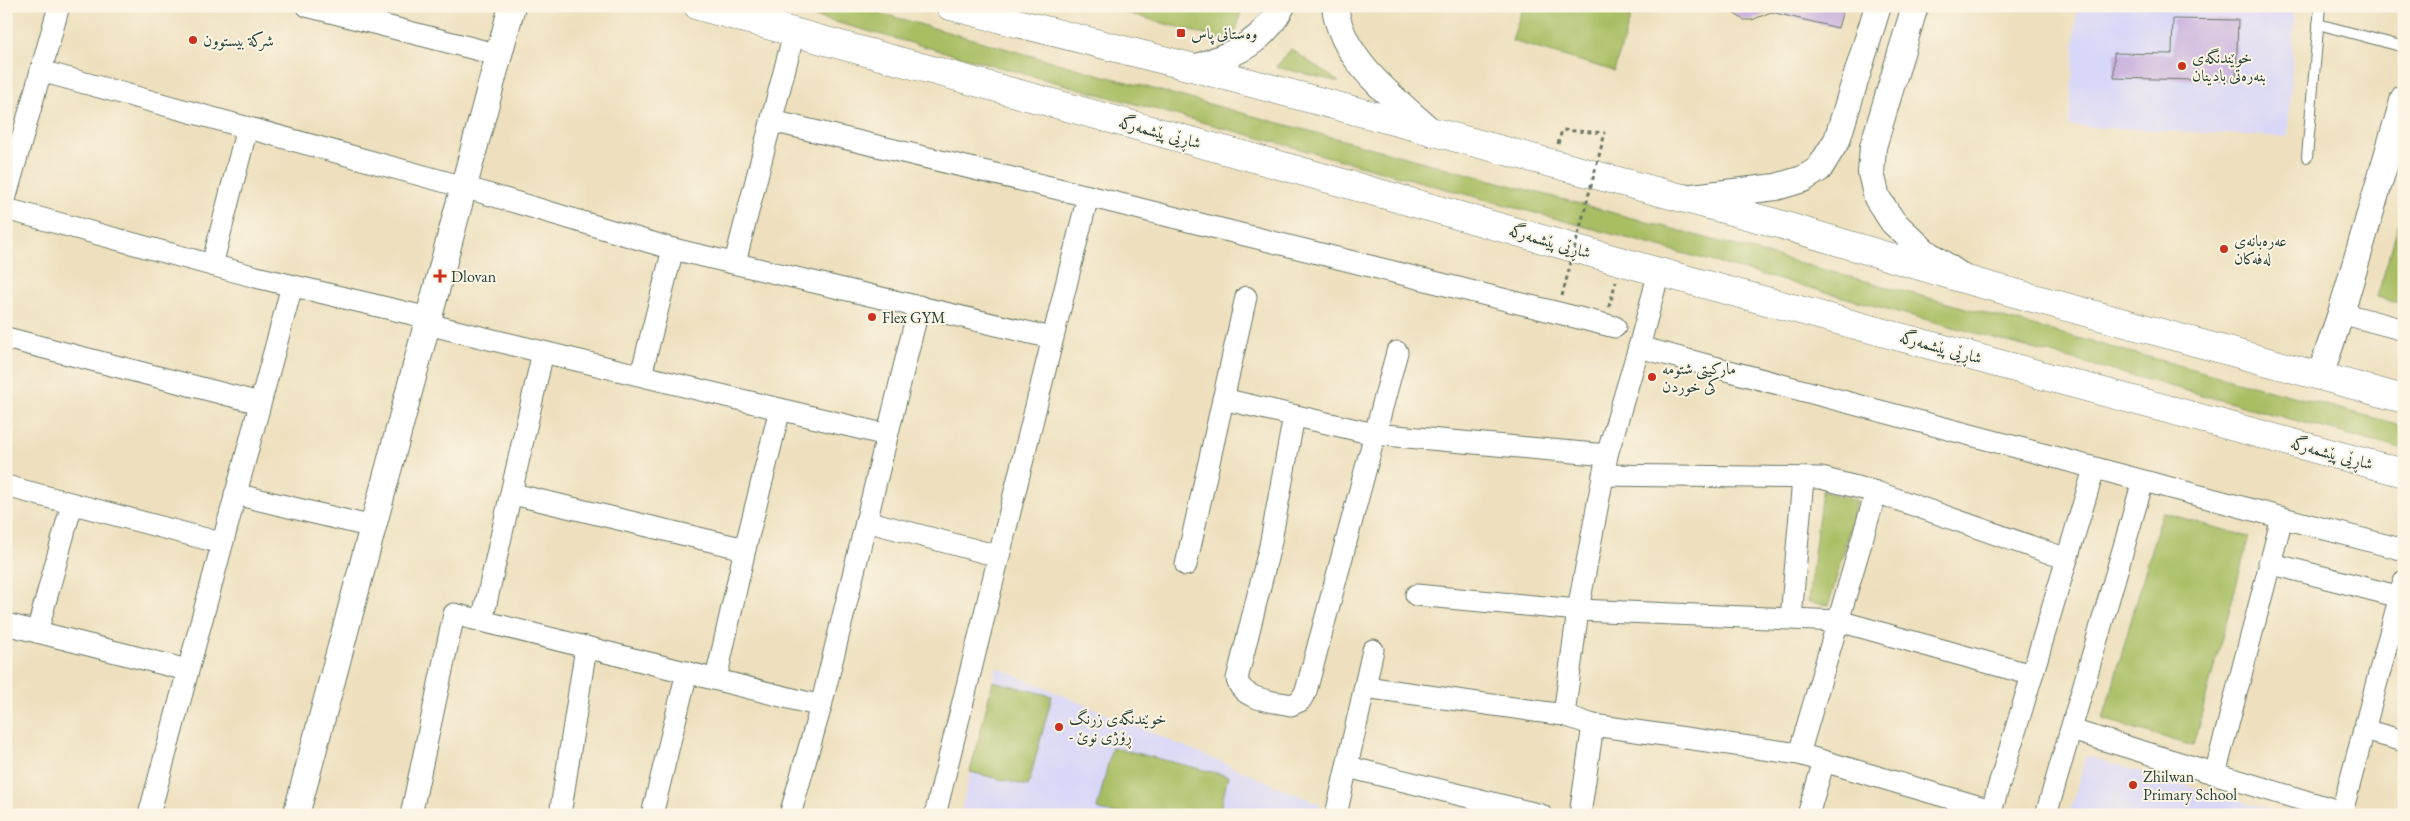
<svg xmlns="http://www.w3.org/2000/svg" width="2410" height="821" viewBox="0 0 2410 821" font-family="'EB Garamond',Amiri,serif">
<rect width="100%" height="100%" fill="#fcf5e5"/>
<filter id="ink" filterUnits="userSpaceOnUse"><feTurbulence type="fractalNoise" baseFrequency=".02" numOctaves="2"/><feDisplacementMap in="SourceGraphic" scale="10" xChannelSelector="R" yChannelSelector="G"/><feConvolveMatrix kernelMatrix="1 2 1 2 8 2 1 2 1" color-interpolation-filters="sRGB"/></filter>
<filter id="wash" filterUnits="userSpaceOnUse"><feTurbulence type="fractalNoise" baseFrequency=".0096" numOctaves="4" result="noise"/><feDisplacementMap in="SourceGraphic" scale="20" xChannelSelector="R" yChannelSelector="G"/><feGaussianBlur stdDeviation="1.12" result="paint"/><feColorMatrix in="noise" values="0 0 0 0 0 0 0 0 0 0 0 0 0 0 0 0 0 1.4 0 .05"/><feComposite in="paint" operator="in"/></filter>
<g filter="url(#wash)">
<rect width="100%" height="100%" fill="#eee0be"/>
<!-- built -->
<g fill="#d9d7f8">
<path d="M2077,6H2295L2288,137L2069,126Z"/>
<path d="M996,667L1320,804L1318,815H960Z"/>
<path d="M2086,756L2289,815H2069Z"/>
</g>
<!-- green -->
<g fill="#a9be63" stroke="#647e4c">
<path d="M776,6H855L1079,69L2404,426V450Z"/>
<path d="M1102,6H1241V10L1234,43Z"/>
<path d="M1523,6H1601L1631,16L1614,71L1512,41Z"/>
<path d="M1291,49L1339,82L1276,67Z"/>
<path d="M2404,207V305L2377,297Z"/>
<path d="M1822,491L1857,501L1829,605L1808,602Z"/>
<path d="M2162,512L2249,537L2193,746L2103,719Z"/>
<path d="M993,681L1052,696L1028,786L970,772Z"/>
<path d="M1112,747L1228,776L1219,815H1119L1097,809Z"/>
</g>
<g id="blocks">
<!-- building -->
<g fill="#c9b1df">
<path d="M1722,6H1844L1838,28L1771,12L1752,20H1744Z"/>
<path d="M2173,19L2238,20L2236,81L2114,78V53L2172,54Z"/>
</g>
</g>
</g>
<g filter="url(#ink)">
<use href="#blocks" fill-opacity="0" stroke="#677664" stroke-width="1"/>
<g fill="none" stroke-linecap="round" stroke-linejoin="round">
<!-- service casing -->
<g stroke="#677664" stroke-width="12">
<g id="service">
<path d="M2318,24L2404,47"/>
<path d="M2307,157L2320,6"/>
</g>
</g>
<!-- minor casing -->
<g stroke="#677664" stroke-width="23">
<g id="minor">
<path d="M307,6L499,55"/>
<path d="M41,71L464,187L673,249"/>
<path d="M772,121L1088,196L1615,327"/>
<path d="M6,196L59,6"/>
<path d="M6,209L256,277L429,318"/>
<path d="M735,262L794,33"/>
<path d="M212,265L247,128"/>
<path d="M1659,272L1639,347L2404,550"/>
<path d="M2341,313L2404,330"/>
<path d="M427,324L887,435"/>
<path d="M6,338L260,403"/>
<path d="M641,375L673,249L1052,338"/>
<path d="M1223,399L1374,434L1607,455"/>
<path d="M1294,416L1270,546L1237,679C1242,700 1272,701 1291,705L1300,701L1306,691L1397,352"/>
<path d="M1603,475L1821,478L1876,492L2067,559"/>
<path d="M6,486L221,543"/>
<path d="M235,494L373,527"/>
<path d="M513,494L745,549"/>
<path d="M866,521L998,556"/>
<path d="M2269,563L2404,598"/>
<path d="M1186,565L1246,297"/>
<path d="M1416,595L1578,610L1839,621L2032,675"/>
<path d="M1791,618L1803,479"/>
<path d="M482,621L543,352"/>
<path d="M6,624L187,670"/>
<path d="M37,632L72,504"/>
<path d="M716,679L745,549L780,409"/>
<path d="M1365,687L1564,715L1593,725L1799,754L1991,810"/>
<path d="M1564,715L1578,610L1607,455L1639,347"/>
<path d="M2071,730L2342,812L2341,815"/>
<path d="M2364,730L2404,741"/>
<path d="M1799,754L1876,492"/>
<path d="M1348,767L1541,815"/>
<path d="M2215,774L2282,518"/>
<path d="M2342,812L2404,581"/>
<path d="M149,815L292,286"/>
<path d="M411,815L454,614L821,706"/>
<path d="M560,815L586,647"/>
<path d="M652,815L687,672"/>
<path d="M790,815L821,706L919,306"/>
<path d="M935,815L1088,196"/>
<path d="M1336,815L1373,650"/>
<path d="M1580,815L1593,725"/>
<path d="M1808,815L1824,761"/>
<path d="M1990,815L2094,469"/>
<path d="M2046,815L2143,481"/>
</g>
</g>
<!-- tertiary casing -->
<g stroke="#677664" stroke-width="28">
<g id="tertiary">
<path d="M1335,6C1341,61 1395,99 1433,133"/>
<path d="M1915,6L1873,147L1871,173L1877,198L1893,222L1925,252L1958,274"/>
<path d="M1195,68C1234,53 1261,46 1282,6"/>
<path d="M1684,198L1776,187L1803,179L1819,169L1837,140L1878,6"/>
<path d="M2320,376L2341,313L2404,98"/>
<path d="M296,815L512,6"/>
</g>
</g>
<!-- trunk casing -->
<g stroke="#677664" stroke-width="29">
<g id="trunk">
<path d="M698,6L1290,168L1659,272L2404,473"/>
<path d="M950,6L1195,68L1772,222L1967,280L2404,399"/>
</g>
</g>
<!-- path -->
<g stroke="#677664" stroke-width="3" stroke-dasharray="4 4" stroke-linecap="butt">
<path d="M1558,144L1562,130L1605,133"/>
<path d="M1609,307L1616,281"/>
</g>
<!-- service -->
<use href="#service" stroke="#fff" stroke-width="10"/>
<!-- minor -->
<use href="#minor" stroke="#fff" stroke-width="21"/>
<!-- tertiary -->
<use href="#tertiary" stroke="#fff" stroke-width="26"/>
<!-- trunk -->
<use href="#trunk" stroke="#fff" stroke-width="28"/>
<!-- path-bridge -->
<path stroke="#677664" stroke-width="3" stroke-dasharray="4 4" stroke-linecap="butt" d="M1562,296L1605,133"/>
</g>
</g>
<!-- markers -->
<g fill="#c8321e" stroke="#fcf5e5" stroke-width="2">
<rect x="1176" y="28" width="10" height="10" rx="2.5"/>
<circle cx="193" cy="40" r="5"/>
<circle cx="2182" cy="66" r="5"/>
<circle cx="2224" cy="249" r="5"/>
<path d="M437.5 268.5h5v5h5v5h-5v5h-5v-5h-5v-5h5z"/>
<circle cx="872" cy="317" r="5"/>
<circle cx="1652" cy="377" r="5"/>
<circle cx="1059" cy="727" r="5"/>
<circle cx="2133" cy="785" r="5"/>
</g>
<g text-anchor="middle" stroke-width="4" stroke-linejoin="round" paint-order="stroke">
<!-- poi labels -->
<g font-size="16" fill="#1f3d34" stroke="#fcf5e5" text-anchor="start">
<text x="1191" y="39">وەستانی پاس</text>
<text x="203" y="46">شرکة بیستوون</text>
<text x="2192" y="63">خوێندنگەی<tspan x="2192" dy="18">بنەرەتی بادینان</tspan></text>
<text x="2234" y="246">عەرەبانەی<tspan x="2234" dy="18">لەفەکان</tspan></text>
<text x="451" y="282">Dlovan</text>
<text x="882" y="323">Flex GYM</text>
<text x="1662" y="374">مارکیتی شتومه<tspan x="1662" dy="18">کی خوردن</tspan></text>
<text x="1069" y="724">خوێندنگەی زرنگ<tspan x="1069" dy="18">- ڕۆژی نوێ</tspan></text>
<text x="2143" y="782">Zhilwan<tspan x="2143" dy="18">Primary School</tspan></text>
</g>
<!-- street labels -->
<g font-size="16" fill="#1f3d34" stroke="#fcf5e5">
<text transform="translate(1160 132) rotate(15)" y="6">شاڕێی پێشمەرگە</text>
<text transform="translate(1550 241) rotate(16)" y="6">شاڕێی پێشمەرگە</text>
<text transform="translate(1941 347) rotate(15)" y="6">شاڕێی پێشمەرگە</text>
<text transform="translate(2332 453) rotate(15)" y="6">شاڕێی پێشمەرگە</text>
</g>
</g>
<!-- margin -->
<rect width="2410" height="821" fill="none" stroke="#fcf5e5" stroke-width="25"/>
</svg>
